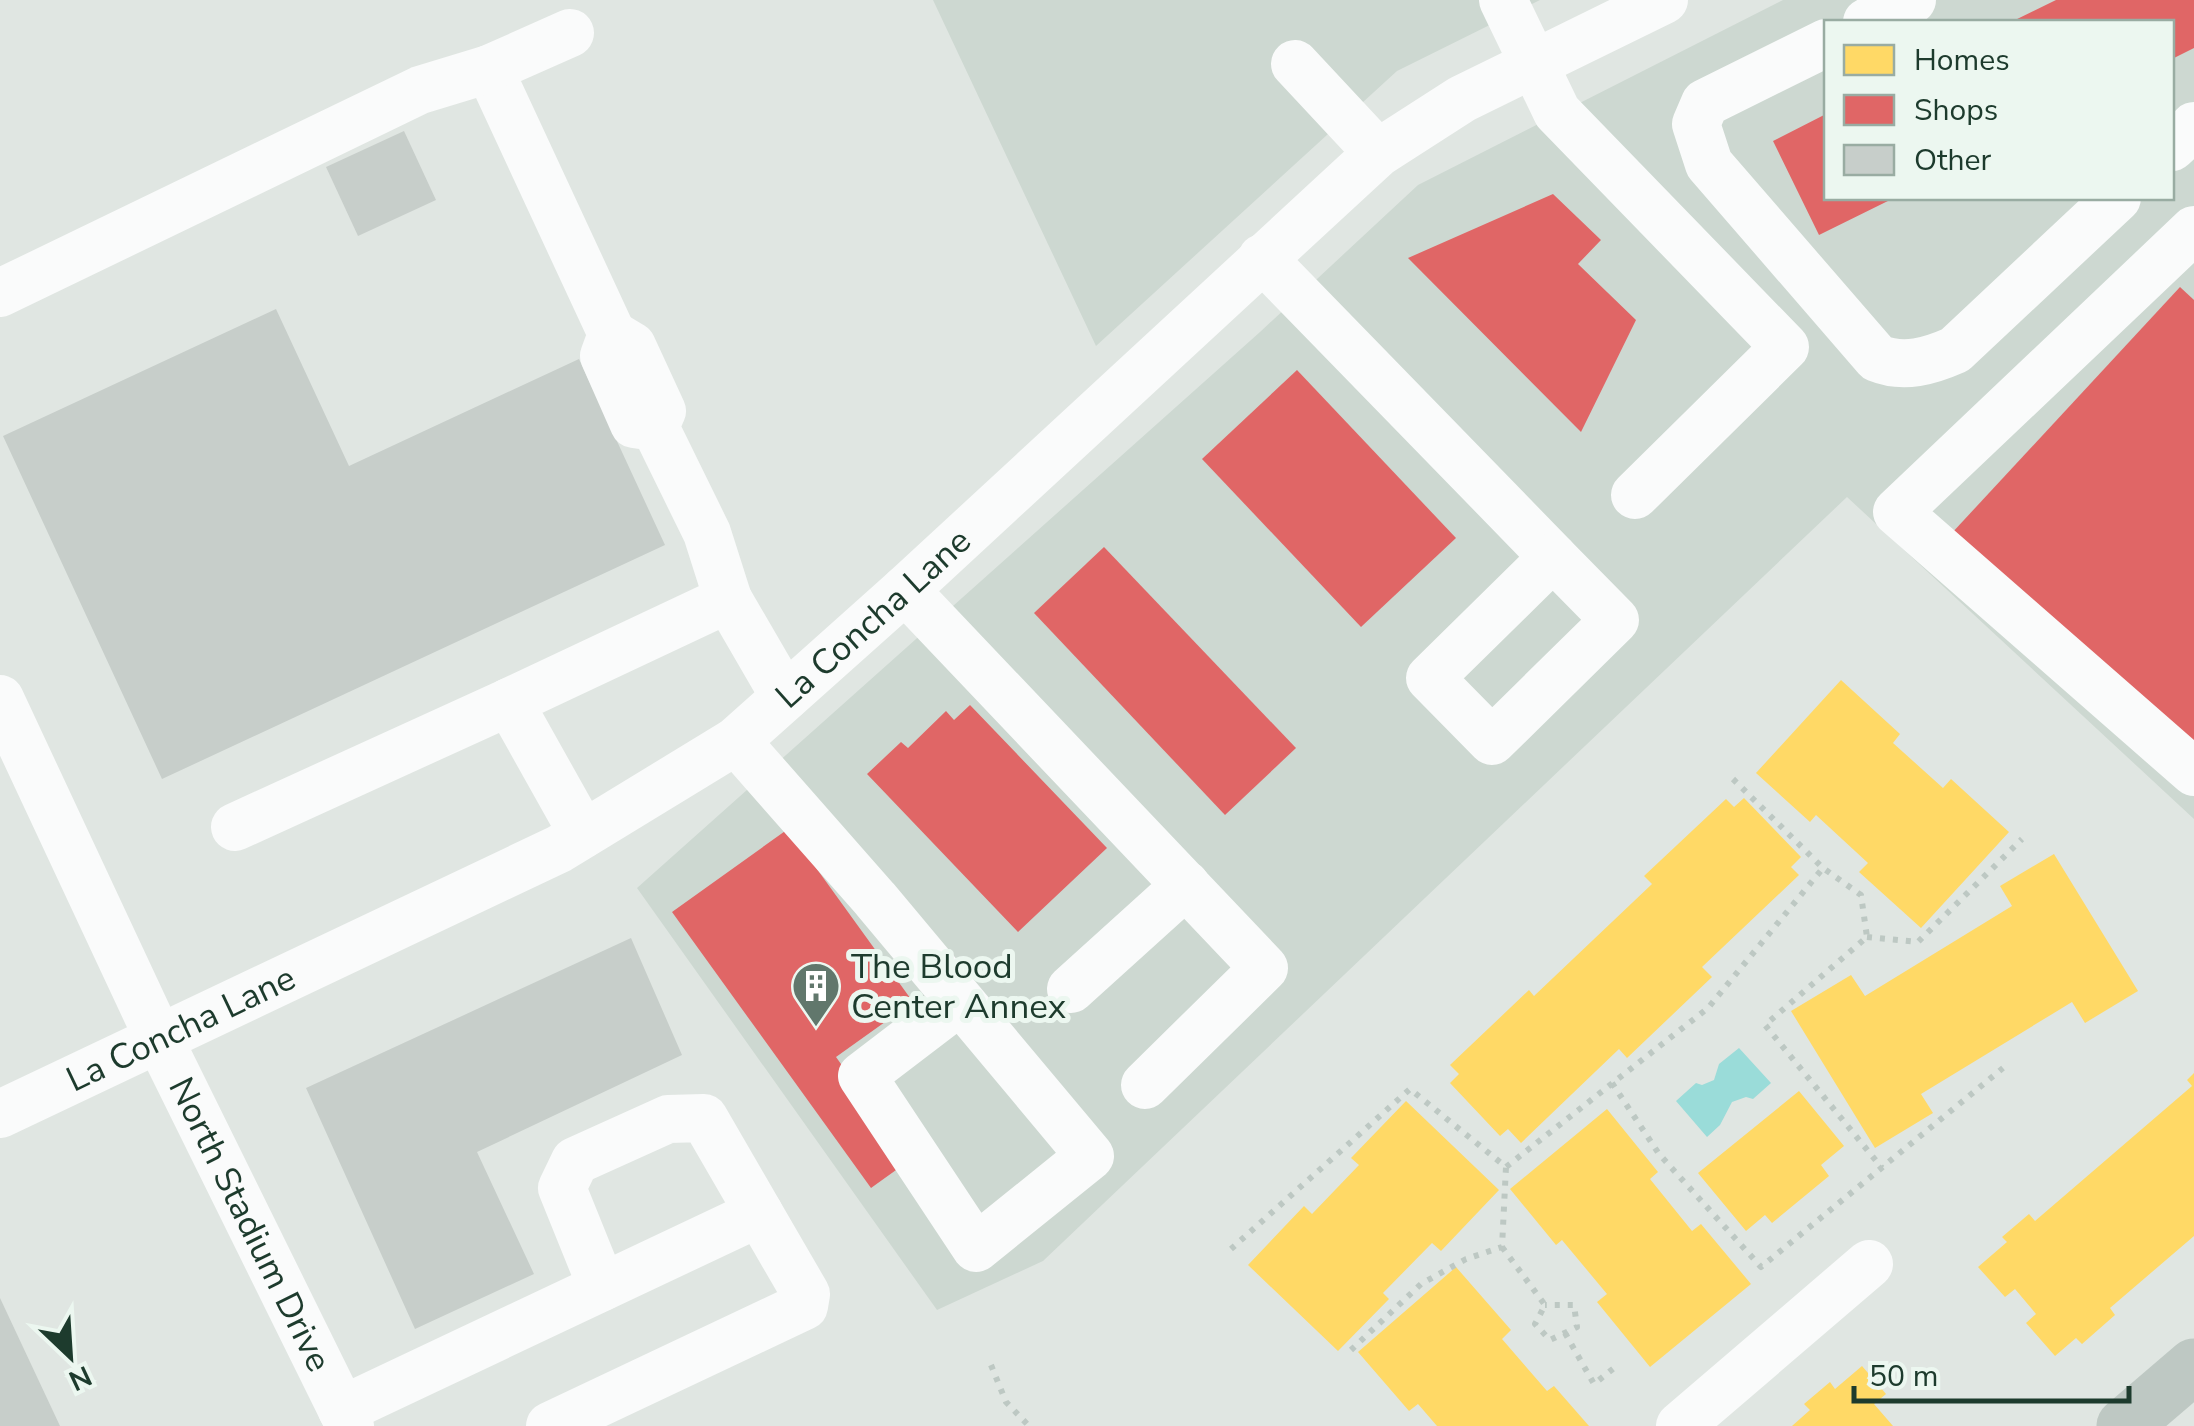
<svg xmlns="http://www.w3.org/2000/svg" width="2194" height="1426" viewBox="0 0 2194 1426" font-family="'Nunito Sans',sans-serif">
<rect width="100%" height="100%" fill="#e0e6e2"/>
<!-- built -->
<g fill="#cdd8d1" fill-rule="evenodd">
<path d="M933,0H1540L1397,71L1096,346Z"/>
<path d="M1783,0H2194V819L1847,497L1043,1261L937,1310L637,888L1260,332L1418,185ZM1826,22H2172V198H1826Z"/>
</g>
<!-- water -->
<path fill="#9adcd9" d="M1739,1048L1771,1083L1753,1099L1746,1097L1732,1102L1720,1125L1707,1137L1676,1101L1696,1083L1702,1085L1714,1080L1719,1064Z"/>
<!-- homes -->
<g fill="#ffd966">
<path d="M1841,680L1900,734L1893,743L1943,788L1951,779L2009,832L1921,928L1859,872L1868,863L1816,815L1810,822L1756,773Z"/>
<path d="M1744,798L1801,857L1791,867L1799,875L1702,967L1712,977L1627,1058L1619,1049L1521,1143L1508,1129L1500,1136L1450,1083L1459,1074L1450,1065L1529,990L1534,996L1652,884L1644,876L1726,799L1734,807Z"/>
<path d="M2054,854L2138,991L2085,1023L2072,1002L1921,1094L1933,1113L1875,1148L1791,1011L1851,975L1865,996L2012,906L2000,886Z"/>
<path d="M2194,1073V1236L2110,1308L2115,1315L2082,1344L2076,1338L2055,1356L2026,1323L2036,1314L2015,1289L2005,1297L1978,1267L2007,1242L2002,1237L2029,1214L2035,1221L2192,1086L2187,1080Z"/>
<path d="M1799,1091L1844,1146L1821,1165L1829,1176L1772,1223L1765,1215L1746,1231L1698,1173Z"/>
<path d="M1406,1101L1499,1190L1441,1251L1432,1243L1383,1293L1389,1299L1338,1351L1248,1265L1304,1206L1312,1214L1359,1165L1351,1158Z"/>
<path d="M1607,1109L1658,1172L1650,1179L1692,1231L1701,1224L1751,1284L1650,1367L1597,1302L1607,1294L1562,1240L1556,1245L1510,1189Z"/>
<path d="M1456,1267L1511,1330L1502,1339L1547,1391L1554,1386L1589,1426H1437L1418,1404L1409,1411L1358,1352Z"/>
<path d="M1862,1366L1886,1394L1874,1404L1893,1426H1792L1810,1410L1804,1404L1830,1382L1835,1389Z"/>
</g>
<!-- shops -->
<g fill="#e06666">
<path d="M2056,0H2194V48L2172,59V22H2011Z"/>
<path d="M1826,114V198H1894L1819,235L1773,141Z"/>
<path d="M1553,194L1601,240L1578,264L1636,320L1581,432L1408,258Z"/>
<path d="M2180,287L2194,300V757L1951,534Z"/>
<path d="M1297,370L1456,538L1361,627L1202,459Z"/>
<path d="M1104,547L1296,748L1225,815L1034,613Z"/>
<path d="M970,705L1107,848L1018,932L867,774L901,742L908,748L946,711L954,720Z"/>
<path d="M788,829L913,1002L836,1057L910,1160L871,1188L672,912Z"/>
</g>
<!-- building -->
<g fill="#c7ceca">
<path d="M404,131L436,200L358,236L326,167Z"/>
<path d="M276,309L349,466L579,359L665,545L162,779L3,436Z"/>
<path d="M631,938L682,1055L477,1152L534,1274L415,1329L306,1088Z"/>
<path d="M0,1298L60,1426H0Z"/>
</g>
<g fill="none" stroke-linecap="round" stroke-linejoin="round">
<!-- path -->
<g stroke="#bdc8c3" stroke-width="6" stroke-dasharray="5 8" stroke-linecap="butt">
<path d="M1733,779L1823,868L1861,895L1867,937L1765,1025L1882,1168"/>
<path d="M1867,937L1918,942L2022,839"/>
<path d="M1612,1083L1659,1154L1761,1267L2003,1068"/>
<path d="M1502,1247L1545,1305L1535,1324L1550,1340L1577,1327L1574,1305H1545"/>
<path d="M1231,1249L1410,1089L1506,1167L1708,1008L1823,868"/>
<path d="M1565,1333L1594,1384L1614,1368"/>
<path d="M1351,1350L1421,1284L1466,1259L1502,1247L1506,1167"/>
<path d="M991,1365L1006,1402L1029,1426"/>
</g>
<!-- minor -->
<g stroke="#fafbfb" stroke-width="48">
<path d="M1503,0L1557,112L1785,347L1635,495"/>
<path d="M1867,22L1912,0"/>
<path d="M570,33L489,69L612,334"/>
<path d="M1826,43L1705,103L1696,124L1709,164L1877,358C1904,369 1930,361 1955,350L2117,198"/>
<path d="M1295,64L1378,153"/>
<path d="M2172,147L2194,126"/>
<path d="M2194,230L1897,512L2194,772"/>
<path d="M1262,258L1553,557"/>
<path d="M0,293L420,90L489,69"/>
<path d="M655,427L634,424L604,356L612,334L632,346L662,411L655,427L707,533L728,599"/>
<path d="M1553,557L1615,620L1492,741L1430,678Z"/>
<path d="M905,590L1264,968L1145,1085"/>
<path id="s1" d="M0,699L158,1037L350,1426"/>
<path d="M736,741L875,899L1090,1156L976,1248L862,1076L959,1002"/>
<path d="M235,827L509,702"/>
<path d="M583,834L509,702L728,599L785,697"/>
<path d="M1071,989L1186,885"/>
<path id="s2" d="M0,1114L559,849L736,741L905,590L1378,153L1462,99L1664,0"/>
<path d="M602,1287L562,1188L575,1161L668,1119L704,1118L759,1213"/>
<path d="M342,1410L759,1213L806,1294L804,1306L550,1426"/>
<path d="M1680,1426L1869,1264"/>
</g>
<!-- major -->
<path stroke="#bec8c3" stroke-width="55" d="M2124,1426L2194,1366"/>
</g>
<!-- icons -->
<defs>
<g id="building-pin" transform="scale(2.5)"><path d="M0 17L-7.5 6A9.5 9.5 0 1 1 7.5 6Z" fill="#61776c" stroke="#ecf7f0"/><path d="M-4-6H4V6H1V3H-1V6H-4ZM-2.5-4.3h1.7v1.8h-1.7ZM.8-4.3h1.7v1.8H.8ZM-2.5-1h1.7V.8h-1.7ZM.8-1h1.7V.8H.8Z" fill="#fff"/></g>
</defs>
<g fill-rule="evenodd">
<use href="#building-pin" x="816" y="986"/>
</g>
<g text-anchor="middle" stroke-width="10" stroke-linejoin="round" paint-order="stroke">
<!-- street labels -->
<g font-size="35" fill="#1d3b2d" stroke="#ecf7f0">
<text dy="12" stroke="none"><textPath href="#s2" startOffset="1010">La Concha Lane</textPath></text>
<text dy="12" stroke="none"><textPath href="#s2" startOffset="200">La Concha Lane</textPath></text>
<text dy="12" stroke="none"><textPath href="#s1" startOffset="582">North Stadium Drive</textPath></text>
</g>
<!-- poi labels -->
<g font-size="35" fill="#1d3b2d" stroke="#ecf7f0" text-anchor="start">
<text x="851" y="978">The Blood<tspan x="851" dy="40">Center Annex</tspan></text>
</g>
</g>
<!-- legend -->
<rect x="1824" y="20" width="350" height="180" fill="#ecf7f0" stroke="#99aca2" stroke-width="2.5"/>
<rect x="1844" y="45" width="50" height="30" fill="#ffd966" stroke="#99aca2" stroke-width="2.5"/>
<text x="1914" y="70" font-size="30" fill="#1d3b2d">Homes</text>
<rect x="1844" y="95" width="50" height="30" fill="#e06666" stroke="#99aca2" stroke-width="2.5"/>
<text x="1914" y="120" font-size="30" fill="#1d3b2d">Shops</text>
<rect x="1844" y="145" width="50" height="30" fill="#c7ceca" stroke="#99aca2" stroke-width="2.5"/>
<text x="1914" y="170" font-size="30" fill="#1d3b2d">Other</text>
<!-- north arrow -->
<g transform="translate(70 1356) rotate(155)" stroke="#ecf7f0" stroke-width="8" paint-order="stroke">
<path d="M0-8L18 38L0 25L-18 38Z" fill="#1d3b2d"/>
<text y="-15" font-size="28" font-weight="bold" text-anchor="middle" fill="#1d3b2d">N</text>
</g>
<!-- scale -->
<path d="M1854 1386v15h275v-15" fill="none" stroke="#1d3b2d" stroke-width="5"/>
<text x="1869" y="1386" font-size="30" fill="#1d3b2d" stroke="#ecf7f0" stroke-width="8" paint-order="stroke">50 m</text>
</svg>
